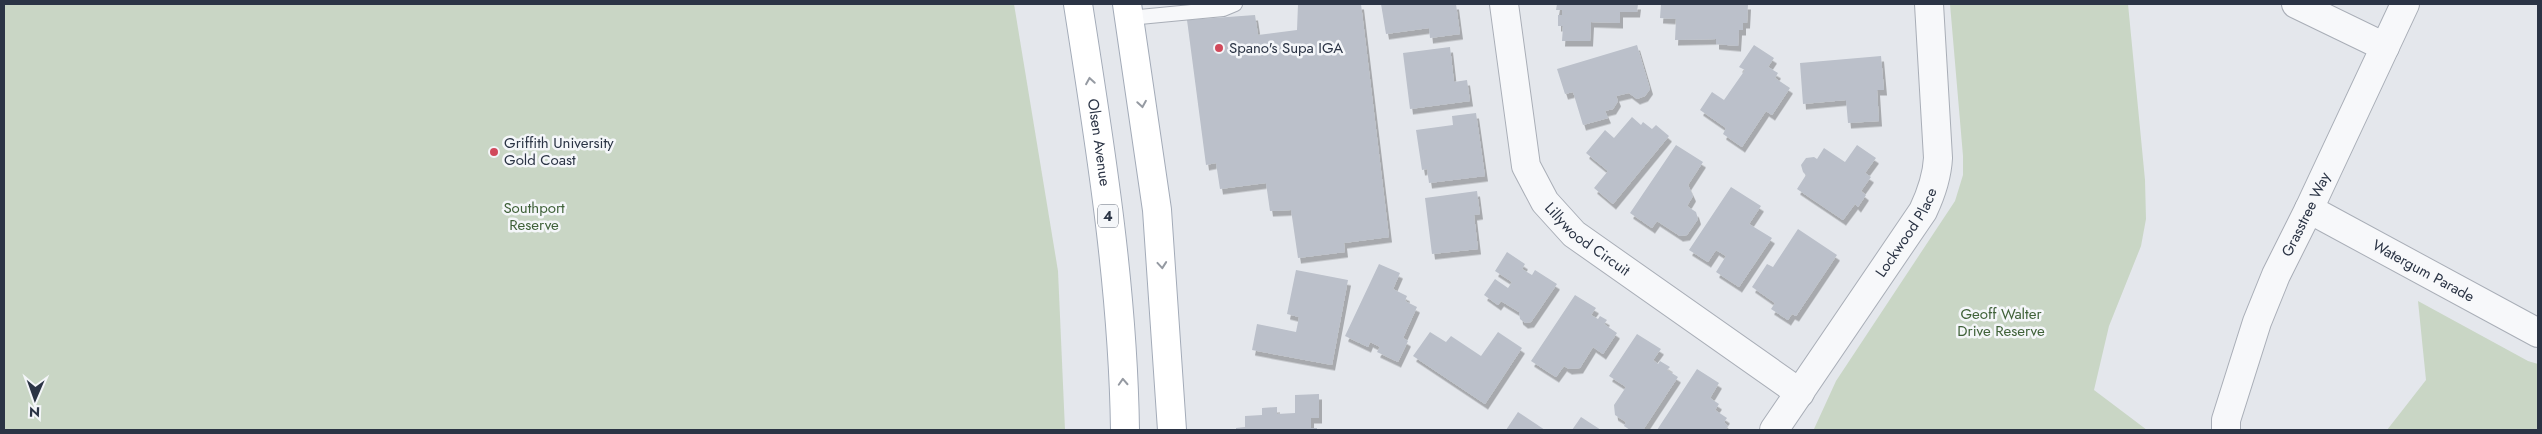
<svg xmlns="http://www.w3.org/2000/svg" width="2542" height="434" viewBox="0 0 2542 434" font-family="Jost,sans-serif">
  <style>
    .green { fill: #c9d6c5 }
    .building { fill: #bbc0ca; filter: url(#shadow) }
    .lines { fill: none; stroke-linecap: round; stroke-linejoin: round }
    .service-casing { stroke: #a9aeb7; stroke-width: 16 }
    .minor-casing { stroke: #a9aeb7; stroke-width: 30 }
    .primary-casing { stroke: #a3abb8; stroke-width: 30 }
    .service { stroke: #f7f8fa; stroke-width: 14 }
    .minor { stroke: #f7f8fa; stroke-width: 28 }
    .primary { stroke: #fff; stroke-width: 28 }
    .oneway { stroke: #959aa2 }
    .poi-dot { fill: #d1495b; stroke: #f4f6f9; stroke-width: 2 }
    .labels { text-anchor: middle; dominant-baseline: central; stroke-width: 5; stroke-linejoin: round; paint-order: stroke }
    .shield { fill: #f4f6f9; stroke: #676e7b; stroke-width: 1 }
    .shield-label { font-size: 14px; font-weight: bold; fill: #2b3445 }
    .poi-label { font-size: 15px; fill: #2b3445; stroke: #f4f6f9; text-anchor: start }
    .street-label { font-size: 15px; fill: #2b3445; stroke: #f4f6f9 }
    .park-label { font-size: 15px; fill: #3f6138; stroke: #f4f6f9 }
  </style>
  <defs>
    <filter id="shadow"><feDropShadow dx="3" dy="5.5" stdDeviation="0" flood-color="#0004"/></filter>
  </defs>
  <rect width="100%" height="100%" fill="#e4e7ec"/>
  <!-- green -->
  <g class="green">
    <polygon points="4,4 1014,4 1058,271 1065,430 4,430"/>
    <polygon points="1950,4 2128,4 2145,180 2146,219 2141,246 2109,326 2094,390 2147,430 1814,429 1836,381 1955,201 1963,175 1963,156"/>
    <polygon points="2418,301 2528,361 2538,364 2538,430 2387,430 2426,380"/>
  </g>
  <!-- building -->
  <g class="building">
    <polygon points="1298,4 1361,4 1389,237 1344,243 1345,252 1298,258 1291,210 1270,211 1266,183 1220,189 1216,163 1206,165 1187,20 1255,15 1258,35 1297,30"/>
    <polygon points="1381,4 1456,4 1460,34 1430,38 1429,28 1386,34"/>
    <polygon points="1557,4 1638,4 1637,12 1620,12 1620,23 1591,22 1590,41 1562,41 1563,26 1558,26 1558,15 1562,15 1562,10 1556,10"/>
    <polygon points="1661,4 1748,4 1747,23 1743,23 1743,30 1739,30 1738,46 1716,44 1716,39 1675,40 1676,19 1660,18"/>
    <polygon points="1637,45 1650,89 1645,96 1637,99 1629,93 1616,96 1618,101 1613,109 1605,111 1608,118 1583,125 1573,92 1565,94 1557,69"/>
    <polygon points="1754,45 1774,58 1768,67 1778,73 1775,78 1790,88 1772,115 1766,111 1742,147 1723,134 1726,128 1700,110 1712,92 1724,100 1745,70 1739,67"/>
    <polygon points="1450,47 1454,82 1467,80 1470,101 1410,109 1403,53"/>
    <polygon points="1881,56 1884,90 1877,90 1879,121 1848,123 1846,100 1803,104 1800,63"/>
    <polygon points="1476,113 1485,176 1429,183 1427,169 1422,170 1416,130 1453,125 1452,116"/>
    <polygon points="1632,117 1641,125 1643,122 1652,129 1656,125 1669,136 1613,204 1594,188 1608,171 1586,153 1605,130 1614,138"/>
    <polygon points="1676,145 1703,162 1688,185 1693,196 1687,206 1696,212 1698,219 1687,235 1680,236 1657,221 1652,228 1630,213"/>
    <polygon points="1857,145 1876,158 1865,173 1871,177 1861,191 1866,195 1858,207 1855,204 1843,220 1797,189 1806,175 1803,172 1801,165 1806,158 1814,157 1817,159 1824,148 1845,162"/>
    <polygon points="1731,187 1761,206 1749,224 1772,238 1739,287 1716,272 1726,256 1716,250 1708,262 1689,250"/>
    <polygon points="1477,191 1480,214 1474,215 1478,249 1432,254 1425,198"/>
    <polygon points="1798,229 1837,255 1796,316 1792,314 1788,320 1771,309 1775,303 1752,287 1767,264 1773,267"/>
    <polygon points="1507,252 1525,264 1522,269 1532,275 1535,270 1557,284 1531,322 1525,323 1520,319 1519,312 1501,301 1498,305 1484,295 1495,279 1508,288 1512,282 1495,271"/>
    <polygon points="1379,264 1400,273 1393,289 1407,296 1405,301 1417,307 1403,338 1408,341 1398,362 1377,352 1380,347 1370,342 1368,347 1345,336"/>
    <polygon points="1296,270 1348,280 1332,365 1252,350 1257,324 1296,332 1299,317 1287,314"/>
    <polygon points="1575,295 1596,308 1591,315 1598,319 1600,316 1607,320 1604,324 1617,333 1603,354 1593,347 1580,368 1569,369 1564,366 1556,377 1531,361"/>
    <polygon points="1430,332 1446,342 1451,336 1481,356 1498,332 1522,348 1485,404 1413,356"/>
    <polygon points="1637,334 1661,349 1653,360 1658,364 1660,361 1670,367 1667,370 1678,377 1643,430 1630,430 1624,426 1626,422 1615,415 1614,405 1626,387 1609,376"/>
    <polygon points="1697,369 1719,383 1710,398 1719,404 1715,410 1727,418 1724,422 1728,426 1725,430 1657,430"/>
    <polygon points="1319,394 1319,418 1311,418 1311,428 1317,428 1317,430 1236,430 1236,428 1245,427 1245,416 1262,415 1262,408 1277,407 1277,414 1295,413 1295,395"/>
    <polygon points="1518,412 1545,430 1506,430"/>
    <polygon points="1581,417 1601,430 1572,430"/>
  </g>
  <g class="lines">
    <!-- service casing -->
    <g class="service-casing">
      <polyline id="service" points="1129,18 1223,9 1235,4"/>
    </g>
    <!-- minor casing -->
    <g class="minor-casing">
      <g id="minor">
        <path id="s1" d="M 1504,4 L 1526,166 L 1545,202 L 1574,234 L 1800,393"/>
        <polyline points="2296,4 2385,47"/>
        <path id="s2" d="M 2309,209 L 2538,333"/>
        <path id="s3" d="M 1774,430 L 1923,211 C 1931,194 1937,178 1938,158 L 1929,4"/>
        <path id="s4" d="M 2226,430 L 2226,420 L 2257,322 L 2276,275 L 2309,209 L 2405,4"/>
      </g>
    </g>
    <!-- primary casing -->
    <g class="primary-casing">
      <g id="primary">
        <path id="s5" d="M 1078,4 C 1100,145 1123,287 1125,430"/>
        <polyline points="1127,4 1157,210 1172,430"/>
      </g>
    </g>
    <!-- service -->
    <use href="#service" class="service"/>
    <!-- minor -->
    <use href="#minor" class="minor"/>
    <!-- primary -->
    <use href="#primary" class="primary"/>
  </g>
  <!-- one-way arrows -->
  <defs><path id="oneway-chevron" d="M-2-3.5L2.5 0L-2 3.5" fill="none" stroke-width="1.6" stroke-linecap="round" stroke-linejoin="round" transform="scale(1.25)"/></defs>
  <g class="oneway">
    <use href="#oneway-chevron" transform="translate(1090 81) rotate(-99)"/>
    <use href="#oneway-chevron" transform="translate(1142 104) rotate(81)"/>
    <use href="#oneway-chevron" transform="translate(1162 265) rotate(85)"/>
    <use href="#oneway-chevron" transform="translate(1123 382) rotate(-93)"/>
  </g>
  <!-- markers -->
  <g class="poi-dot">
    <circle cx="1219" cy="48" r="5"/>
    <circle cx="494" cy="152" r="5"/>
  </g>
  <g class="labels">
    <!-- shield labels -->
    <rect class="shield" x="1098" y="204.5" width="20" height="23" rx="4"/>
    <g class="shield-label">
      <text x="1108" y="216">4</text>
    </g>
    <!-- poi labels -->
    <g class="poi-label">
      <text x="1229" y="48">Spano's Supa IGA</text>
      <text x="504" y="143">Griffith University<tspan x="504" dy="17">Gold Coast</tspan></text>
    </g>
    <!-- street labels -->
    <g class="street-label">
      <text stroke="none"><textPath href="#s5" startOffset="140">Olsen Avenue</textPath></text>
      <text stroke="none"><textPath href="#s4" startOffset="231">Grasstree Way</textPath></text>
      <text stroke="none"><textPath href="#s3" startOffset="238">Lockwood Place</textPath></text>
      <text stroke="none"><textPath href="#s1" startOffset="261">Lillywood Circuit</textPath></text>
      <text stroke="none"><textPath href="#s2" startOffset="130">Watergum Parade</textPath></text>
    </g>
    <!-- park labels -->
    <g class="park-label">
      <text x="534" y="208">Southport<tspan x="534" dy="17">Reserve</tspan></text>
      <text x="2001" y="314">Geoff Walter<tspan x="2001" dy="17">Drive Reserve</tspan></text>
    </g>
  </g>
  <!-- border -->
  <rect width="2542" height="434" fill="none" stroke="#2b3445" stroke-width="10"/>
  <!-- north arrow -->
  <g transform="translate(35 399) rotate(182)" stroke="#f4f6f9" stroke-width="4" paint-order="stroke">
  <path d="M0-4L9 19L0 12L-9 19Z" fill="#2b3445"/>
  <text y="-8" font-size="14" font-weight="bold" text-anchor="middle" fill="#2b3445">N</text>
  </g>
</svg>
